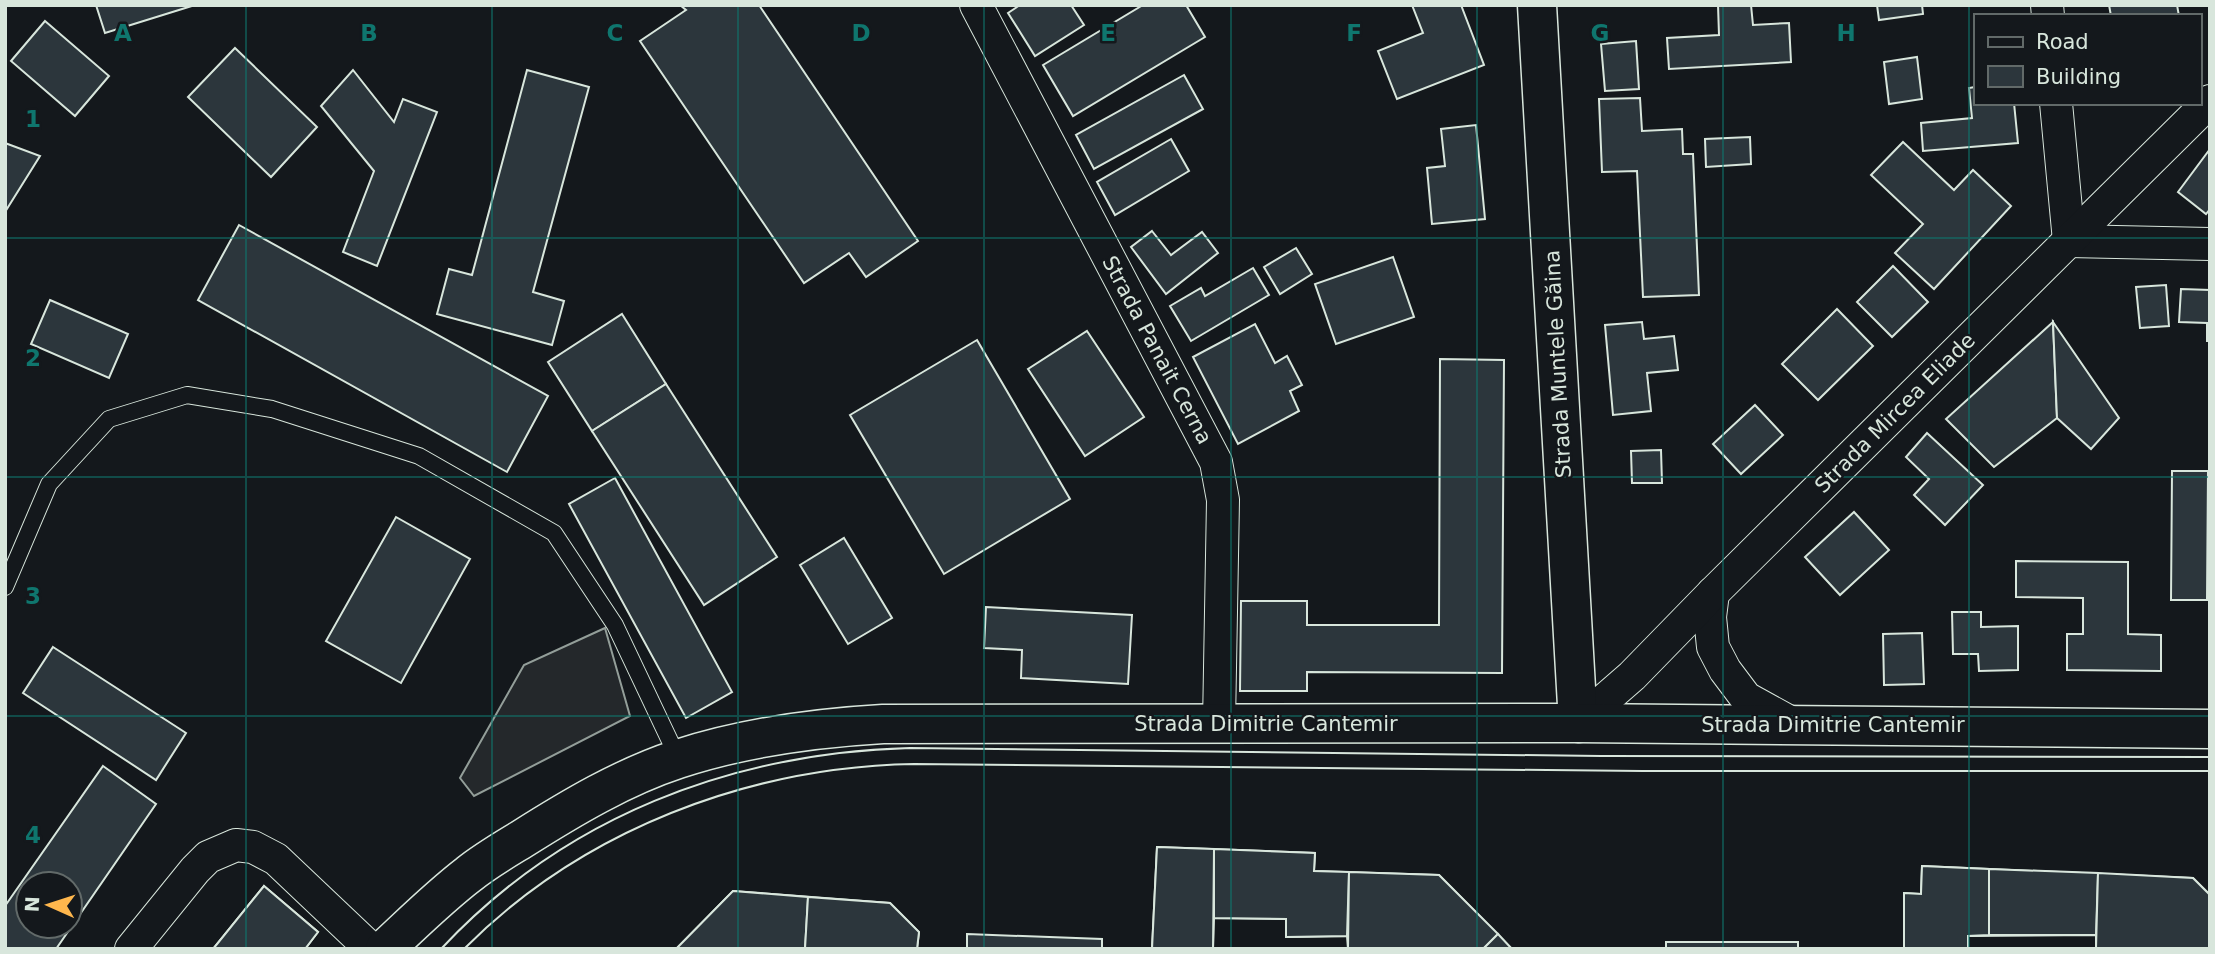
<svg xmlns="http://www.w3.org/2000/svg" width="2215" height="954" viewBox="0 0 2215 954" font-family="'DejaVu Sans',sans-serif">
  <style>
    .parking { fill: #24282b; stroke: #939e99; stroke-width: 2 }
    .building { fill: #2c363c; stroke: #d8e6dc; stroke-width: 2; fill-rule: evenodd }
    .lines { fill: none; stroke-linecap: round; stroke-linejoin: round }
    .service-casing { stroke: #d8e6dc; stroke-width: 18 }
    .minor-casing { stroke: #d8e6dc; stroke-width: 34 }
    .tertiary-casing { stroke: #d8e6dc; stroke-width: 41 }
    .primary-casing { stroke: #d8e6dc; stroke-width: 41 }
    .service { stroke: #14181c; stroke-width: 16 }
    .minor { stroke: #14181c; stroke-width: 32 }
    .tertiary { stroke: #14181c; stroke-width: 38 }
    .primary { stroke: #14181c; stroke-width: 38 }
    .tram { stroke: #d8e6dc; stroke-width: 2 }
    .grid { fill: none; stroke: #0f766e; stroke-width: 2; stroke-opacity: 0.55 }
    .labels { text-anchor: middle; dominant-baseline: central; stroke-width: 5; stroke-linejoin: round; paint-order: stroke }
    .street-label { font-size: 21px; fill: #d8e6dc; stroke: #14181c }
    .grid-label { font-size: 23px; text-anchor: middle; font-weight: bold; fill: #0f766e; stroke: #14181c; stroke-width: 5; stroke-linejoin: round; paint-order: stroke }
  </style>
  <rect width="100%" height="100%" fill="#14181c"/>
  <!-- parking -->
  <polygon class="parking" points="605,628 630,716 474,796 460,778 524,665"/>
  <!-- building -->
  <g class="building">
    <polygon points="96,5 195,5 105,33"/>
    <polygon points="680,5 759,5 918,241 866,277 849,253 804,283 640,41 686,10"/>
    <polygon points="1020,5 1071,5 1084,25 1035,56 1008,13"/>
    <polygon points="1143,5 1186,5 1205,37 1073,116 1043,65"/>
    <polygon points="1412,5 1461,5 1484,65 1397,99 1378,51 1423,33"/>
    <polygon points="1718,5 1751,5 1753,25 1789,23 1791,62 1669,69 1667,38 1719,35"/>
    <polygon points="1877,5 1922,5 1923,14 1879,20"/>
    <polygon points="2109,5 2177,5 2179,16 2111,16"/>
    <polygon points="45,21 109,76 75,116 11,61"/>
    <polygon points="1636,41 1639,89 1605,91 1601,44"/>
    <polygon points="235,48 317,127 271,177 188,97"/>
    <polygon points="1917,57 1922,99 1889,104 1884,62"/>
    <polygon points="353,70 394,122 403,99 437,112 377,266 343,252 374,171 321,106"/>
    <polygon points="527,70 589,87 533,292 564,301 552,345 437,314 449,269 472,275"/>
    <polygon points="1184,75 1203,109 1094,169 1076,135"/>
    <polygon points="1975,87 1975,103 2014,103 2018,143 1923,151 1921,123 1972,118 1969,88"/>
    <polygon points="1640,98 1642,131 1682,129 1683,154 1693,154 1699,295 1643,297 1637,171 1602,172 1599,99"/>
    <polygon points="1476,125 1485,219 1432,224 1427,168 1445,166 1441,129"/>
    <polygon points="1750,137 1751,164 1706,167 1705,139"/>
    <polygon points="1171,139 1189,171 1115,215 1097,182"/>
    <polygon points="1903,142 1954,190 1973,170 2011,206 1934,289 1895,253 1923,224 1871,175"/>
    <polygon points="5,143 40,156 5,212"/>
    <polygon points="2210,149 2210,209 2206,214 2178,192"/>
    <polygon points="239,225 548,396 507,472 198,300"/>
    <polygon points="1152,231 1171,255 1202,232 1218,253 1166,294 1131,247"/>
    <polygon points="1296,248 1312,274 1280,294 1264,267"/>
    <polygon points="1393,257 1414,317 1336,344 1315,284"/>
    <polygon points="1893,266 1928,302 1892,337 1857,302"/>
    <polygon points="1253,268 1269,295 1191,341 1170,306 1201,288 1205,296"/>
    <polygon points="2166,285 2169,326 2140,328 2136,287"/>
    <polygon points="2181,289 2210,290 2210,341 2207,341 2207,323 2179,322"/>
    <polygon points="50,300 128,334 109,378 31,344"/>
    <polygon points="1837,309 1873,346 1818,400 1782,364"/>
    <polygon points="622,314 666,384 592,431 548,362"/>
    <polygon points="1642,322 1644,339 1674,336 1678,370 1647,373 1651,411 1613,415 1605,325"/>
    <polygon points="2053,322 2057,418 1994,467 1946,419"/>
    <polygon points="2053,322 2119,418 2091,449 2057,418"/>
    <polygon points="1255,324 1275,363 1287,356 1302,385 1290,391 1299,411 1238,444 1193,357"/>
    <polygon points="1087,331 1144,417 1085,456 1028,369"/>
    <polygon points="977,340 1070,499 944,574 850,415"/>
    <polygon points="1440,359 1504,360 1502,673 1307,672 1307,691 1240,691 1241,601 1307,601 1307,625 1439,625"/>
    <polygon points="666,384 777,557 704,605 592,431"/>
    <polygon points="1755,405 1783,435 1741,474 1713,444"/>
    <polygon points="1927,433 1983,485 1945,525 1914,495 1929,479 1906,457"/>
    <polygon points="1661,450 1662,483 1632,483 1631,451"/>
    <polygon points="2172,471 2208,471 2207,600 2171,600"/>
    <polygon points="615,478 732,692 686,718 569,504"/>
    <polygon points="1854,512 1889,550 1840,595 1805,557"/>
    <polygon points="396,517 470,559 401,683 326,641"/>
    <polygon points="844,538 892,618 848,644 800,565"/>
    <polygon points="2016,561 2128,562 2128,634 2161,635 2161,671 2067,670 2067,634 2083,634 2083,598 2016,597"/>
    <polygon points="986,607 1132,615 1128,684 1021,678 1022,650 984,648"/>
    <polygon points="1952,612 1981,612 1981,627 2018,626 2018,670 1979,671 1978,654 1953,654"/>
    <polygon points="1922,633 1924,684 1884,685 1883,634"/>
    <polygon points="53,647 186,733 156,780 23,693"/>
    <path d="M 103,766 L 156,804 L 56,949 L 5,949 L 5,906 ZM 28,884 L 70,884 L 70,926 L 28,926 Z"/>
    <polygon points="1157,847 1315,853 1314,871 1439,875 1512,949 1348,949 1347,936 1286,937 1286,919 1214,918 1213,949 1152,949"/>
    <polygon points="1157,847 1214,849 1213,949 1152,949"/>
    <polygon points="1214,849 1315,853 1314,871 1349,872 1347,936 1286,937 1286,919 1214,918"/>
    <polygon points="1922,866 2193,878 2210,895 2210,949 2096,949 2096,935 1968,936 1968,949 1904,949 1904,893 1921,894"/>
    <polygon points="1922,866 1989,869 1989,935 1968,936 1968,949 1904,949 1904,893 1921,894"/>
    <polygon points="1989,869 2098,873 2096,935 1989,935"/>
    <polygon points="1349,872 1439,875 1498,934 1483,949 1348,949"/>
    <polygon points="2098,873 2193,878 2210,895 2210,949 2096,949"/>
    <polygon points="264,886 318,932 305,949 213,949"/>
    <polygon points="264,886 318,932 305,949 213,949"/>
    <polygon points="733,891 890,903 919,932 917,949 676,949"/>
    <polygon points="733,891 808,897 805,949 676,949"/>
    <polygon points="808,897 890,903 919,932 917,949 805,949"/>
    <polygon points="967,934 1102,939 1102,949 967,949"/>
    <polygon points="1498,934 1512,949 1483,949"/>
    <rect x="1666" y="942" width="132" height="7"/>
  </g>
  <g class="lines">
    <!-- service casing -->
    <g class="service-casing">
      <polyline id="service" points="5,587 49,484 109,419 187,395 272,409 419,456 554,533 615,625 678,758"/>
    </g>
    <!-- minor casing -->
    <g class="minor-casing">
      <g id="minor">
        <polyline points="976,5 1216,462 1223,500 1219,724"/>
        <polyline points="2047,5 2048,16"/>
        <polyline points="2056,103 2069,241 2210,244"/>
        <polyline points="1713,593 1710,617 1713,647 1725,670 1746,698 1795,725"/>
        <polyline points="1578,723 1632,676 1713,593 2210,101"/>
        <polyline points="131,949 195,870 208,857 236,845 253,847 276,859 371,949"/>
      </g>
    </g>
    <!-- tertiary casing -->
    <g class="tertiary-casing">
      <polyline id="tertiary" points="1537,5 1578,723"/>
    </g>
    <!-- primary casing -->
    <g class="primary-casing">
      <path id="primary" d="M 385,949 C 413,923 439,897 469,874 C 485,861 504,850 522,839 C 571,808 623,777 678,759 C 745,737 814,728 883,724 L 1578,723 L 2210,729"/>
    </g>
    <!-- service -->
    <use href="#service" class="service"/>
    <!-- minor -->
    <use href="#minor" class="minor"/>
    <!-- tertiary -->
    <use href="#tertiary" class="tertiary"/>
    <!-- primary -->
    <use href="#primary" class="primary"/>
    <!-- tram -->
    <g class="tram">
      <path d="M 441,949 C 564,817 731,753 910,748 L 1601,756 L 2210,757"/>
      <path d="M 464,949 C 582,830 748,767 914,764 L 1642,771 L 2210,771"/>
    </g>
  </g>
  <!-- grid -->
  <path class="grid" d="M 246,5 L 246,949M 492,5 L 492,949M 738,5 L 738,949M 984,5 L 984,949M 1231,5 L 1231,949M 1477,5 L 1477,949M 1723,5 L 1723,949M 1969,5 L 1969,949M 5,238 L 2210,238M 5,477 L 2210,477M 5,716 L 2210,716"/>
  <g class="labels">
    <!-- street labels -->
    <g class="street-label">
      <text transform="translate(1157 350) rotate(62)">Strada Panait Cerna</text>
      <text transform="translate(1558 364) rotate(-93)">Strada Muntele Găina</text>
      <text transform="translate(1895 413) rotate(-45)">Strada Mircea Eliade</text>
      <text x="1266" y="724">Strada Dimitrie Cantemir</text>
      <text x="1833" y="725">Strada Dimitrie Cantemir</text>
    </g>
  </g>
  <g class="grid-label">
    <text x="123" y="41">A</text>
    <text x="369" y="41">B</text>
    <text x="615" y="41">C</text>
    <text x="861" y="41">D</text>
    <text x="1108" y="41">E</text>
    <text x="1354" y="41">F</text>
    <text x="1600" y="41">G</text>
    <text x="1846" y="41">H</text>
    <text x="33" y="127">1</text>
    <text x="33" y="366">2</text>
    <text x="33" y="604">3</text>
    <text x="33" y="843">4</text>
  </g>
  <!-- border -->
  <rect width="2215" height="954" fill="none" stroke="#d8e6dc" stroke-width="14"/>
  <!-- legend -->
  <rect x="1974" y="14" width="228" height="91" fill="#14181c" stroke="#626a69" stroke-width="2"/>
  <rect x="1988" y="37" width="35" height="10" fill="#14181c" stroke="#626a69" stroke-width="2"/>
  <text x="2036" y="49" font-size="21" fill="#d8e6dc">Road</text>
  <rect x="1988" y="66" width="35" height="21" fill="#2c363c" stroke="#626a69" stroke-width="2"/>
  <text x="2036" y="84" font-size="21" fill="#d8e6dc">Building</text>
  <!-- north arrow -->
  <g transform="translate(49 905) rotate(273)"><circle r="33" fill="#14181c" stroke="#626a69" stroke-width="2"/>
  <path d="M0-5L12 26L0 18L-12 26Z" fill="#ffb74d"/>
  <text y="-10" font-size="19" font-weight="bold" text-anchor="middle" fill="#d8e6dc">N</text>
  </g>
</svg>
